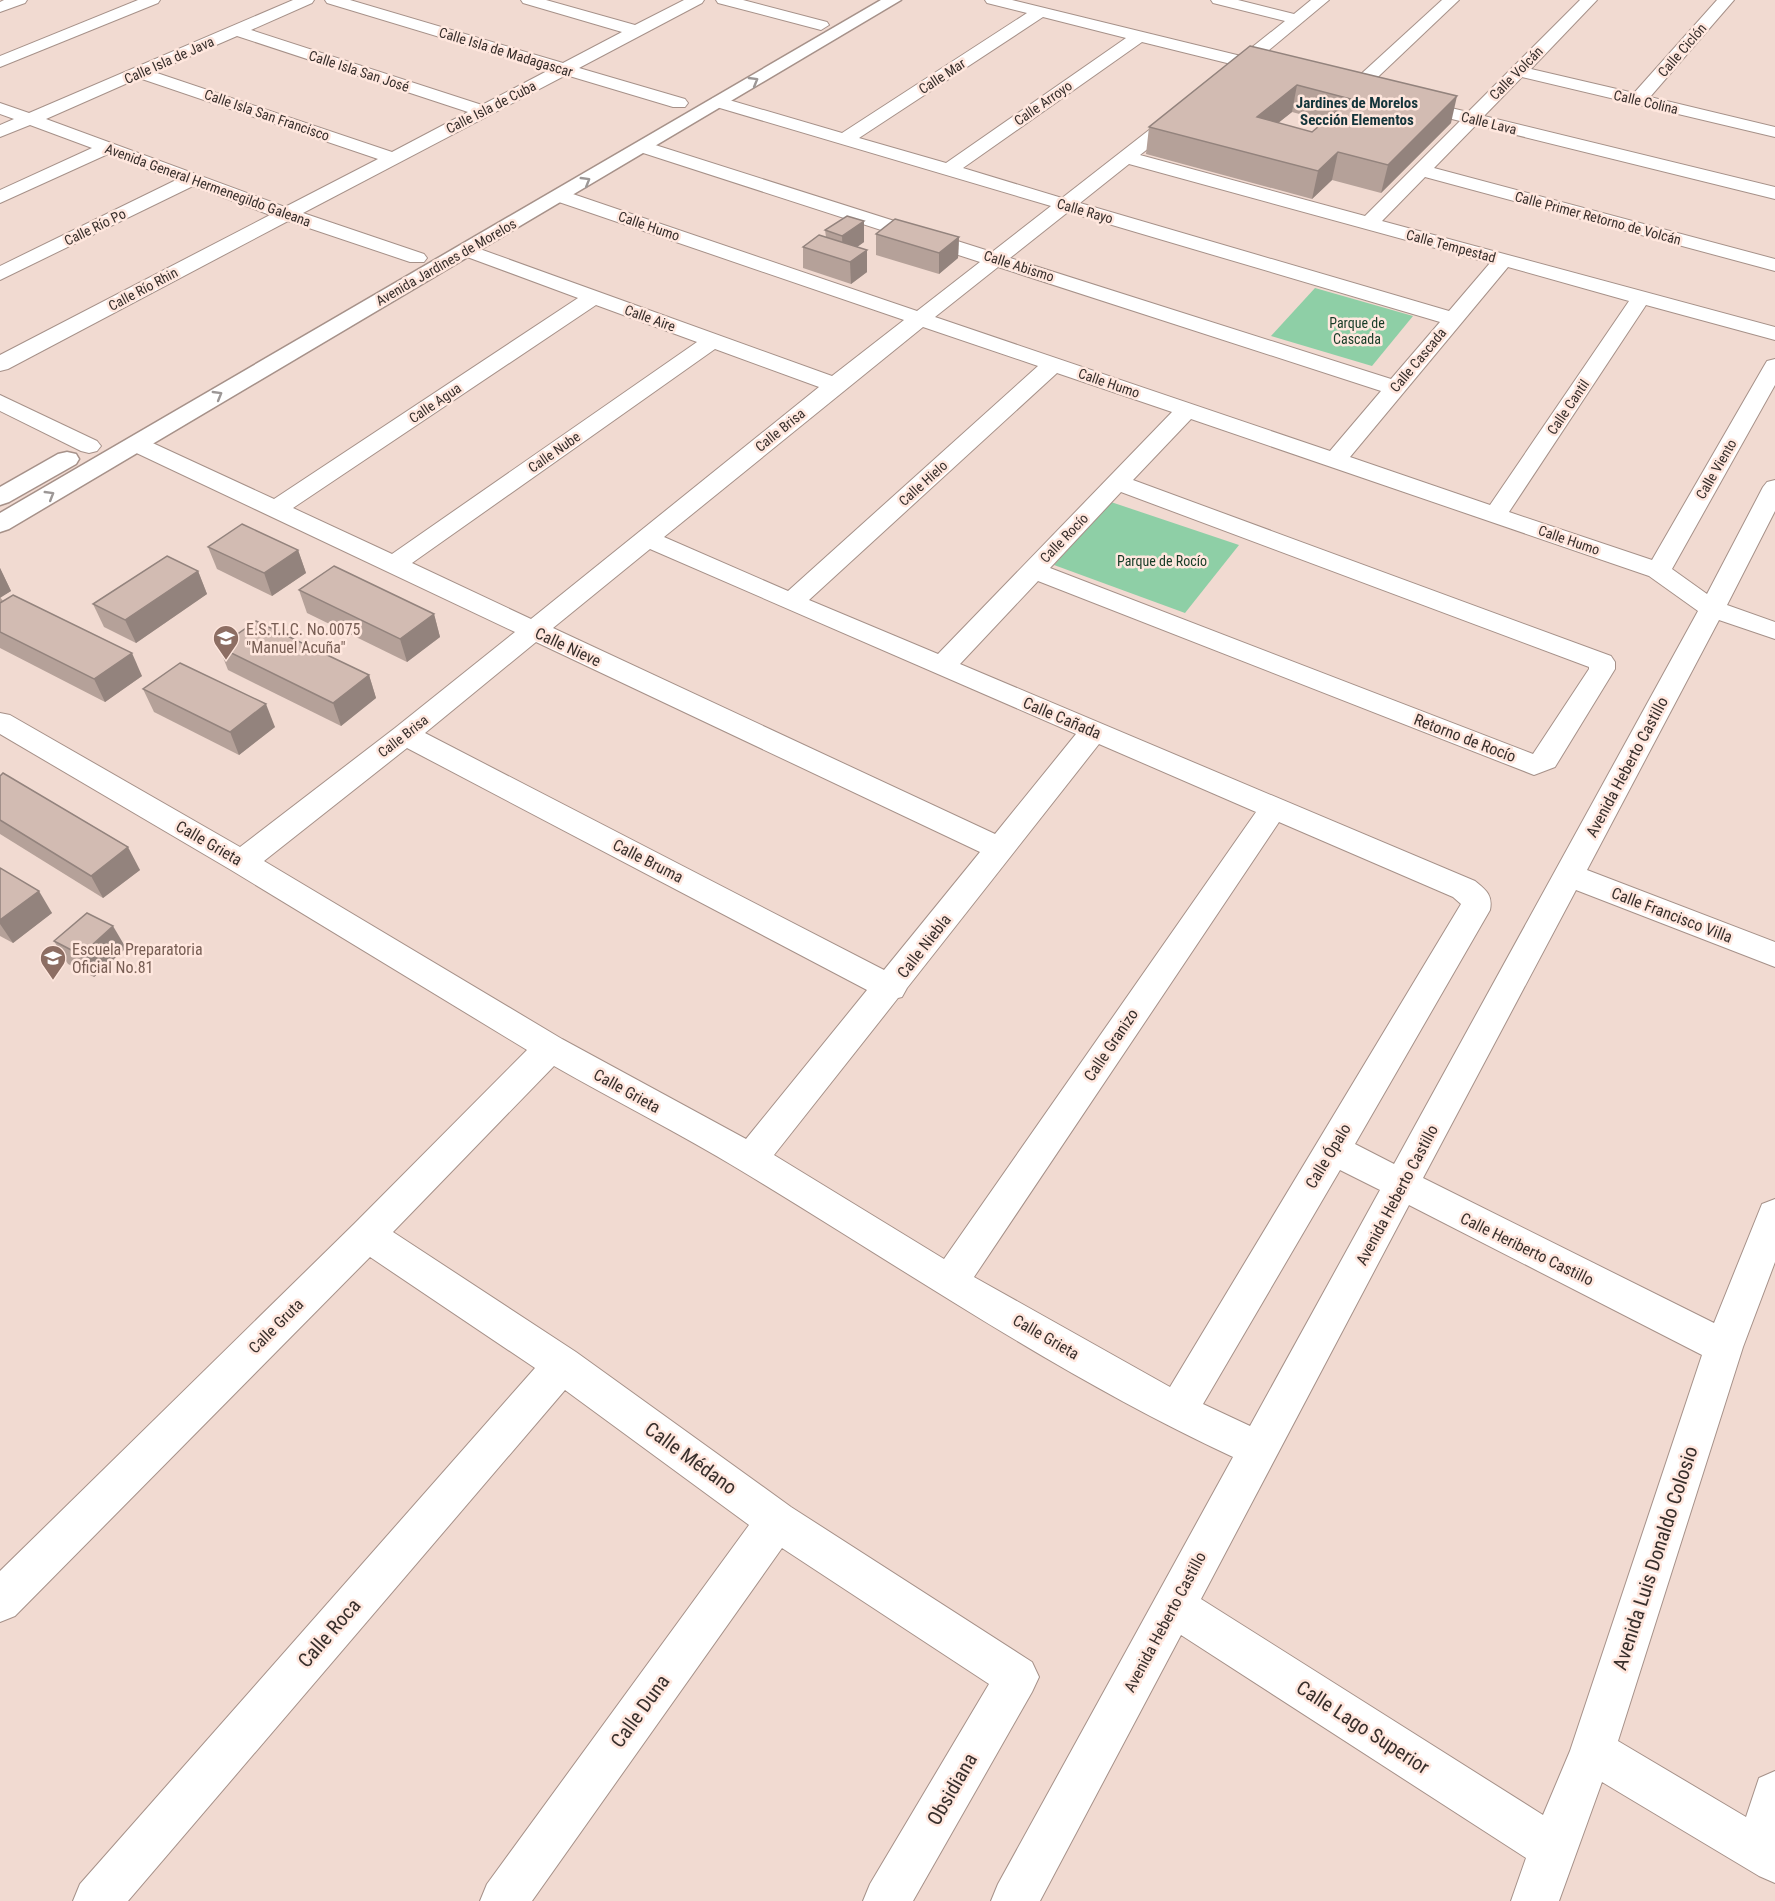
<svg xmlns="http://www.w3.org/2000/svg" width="1775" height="1901" viewBox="0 0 1775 1901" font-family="'Roboto Condensed',sans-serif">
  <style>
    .green { fill: #8ecfa6 }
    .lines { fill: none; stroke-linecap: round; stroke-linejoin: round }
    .minor-casing { stroke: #a69189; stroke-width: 2 }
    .major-casing { stroke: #a69189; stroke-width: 3 }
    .minor { fill: #fff; fill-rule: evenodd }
    .major { fill: #fff; fill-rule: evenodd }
    .wall { fill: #b5a199; fill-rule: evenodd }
    .shaded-wall { fill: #93837d }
    .building { fill: #d2bbb2; stroke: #93837d; stroke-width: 1.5; fill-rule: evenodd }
    .oneway { stroke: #9c9796 }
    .labels { text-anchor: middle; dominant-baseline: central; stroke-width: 5; stroke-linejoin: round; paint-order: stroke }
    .far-street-label { font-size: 14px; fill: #382f2c; stroke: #ffe7de }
    .far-park-label { font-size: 14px; fill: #163b26; stroke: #ffe7de }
    .far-neighbourhood-label { font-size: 15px; font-weight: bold; fill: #13343a; stroke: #ffe7de }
    .education-label { font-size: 16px; fill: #785e54; stroke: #ffe7de; text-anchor: start }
    .street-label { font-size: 16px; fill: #382f2c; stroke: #ffe7de }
    .near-street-label { font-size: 20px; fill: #382f2c; stroke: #ffe7de }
  </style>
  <rect width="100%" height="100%" fill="#f1dad1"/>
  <!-- green -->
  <g class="green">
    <polygon points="1315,288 1413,316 1372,366 1271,336"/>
    <polygon points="1111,502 1239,545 1185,613 1054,565"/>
  </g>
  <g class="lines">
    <!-- minor casing -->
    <g class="minor-casing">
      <g id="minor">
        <polygon points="4,0 27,0 25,3 0,12 0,2"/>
        <polygon points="138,0 160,0 158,3 0,67 0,56"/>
        <path d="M 293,0 L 314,0 L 312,3 L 251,30 L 482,105 L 549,70 L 327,3 L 325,0 L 350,0 L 563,63 L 622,32 L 523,3 L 521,0 L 546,0 L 635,25 L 684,0 L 704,0 L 702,3 L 579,68 L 685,99 L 688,103 L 685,107 L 673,107 L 566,75 L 303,213 L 424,254 L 427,258 L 424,262 L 410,262 L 288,221 L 8,369 L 0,371 L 0,355 L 270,215 L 193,186 L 0,280 L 0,266 L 176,180 L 108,154 L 0,203 L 0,190 L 92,148 L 30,125 L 0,137 L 0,125 L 14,119 L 0,114 L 0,103 L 29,113 ZM 237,36 L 468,112 L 392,152 L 154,72 ZM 139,78 L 378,159 L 285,207 L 46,119 Z"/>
        <polygon points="716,0 743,0 827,22 829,25 821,30 718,3"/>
        <path d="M 985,0 L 1012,0 L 1241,56 L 1285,21 L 1213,3 L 1211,0 L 1238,0 L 1294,14 L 1311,0 L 1329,0 L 1257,60 L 1266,62 L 1268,66 L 1266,70 L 1260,71 L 1247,68 C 1239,75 1233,83 1221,80 L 1218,76 L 1231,64 L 1142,42 L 963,168 L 1062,198 L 1176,109 L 1188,109 L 1191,113 L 1188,117 L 1140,155 L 1365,216 L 1460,121 L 1407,108 L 1404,104 L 1407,100 L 1413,99 L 1468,112 L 1580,0 L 1597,0 L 1531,69 L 1634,93 L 1717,0 L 1734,0 L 1650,97 L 1775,127 L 1775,137 L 1522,77 L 1484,116 L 1775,187 L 1775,199 L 1476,125 L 1434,168 L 1775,259 L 1775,271 L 1425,177 L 1382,221 L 1775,327 L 1775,340 L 1646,305 L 1509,512 L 1652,560 L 1764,366 L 1767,361 L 1775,359 L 1775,385 L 1672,569 L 1707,594 L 1763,487 L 1767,482 L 1775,480 L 1775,511 L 1727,605 L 1775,622 L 1775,639 L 1719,620 L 1587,870 L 1775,942 L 1775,967 L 1576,890 L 1423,1178 L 1714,1323 L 1762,1204 L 1775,1199 L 1775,1262 L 1743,1347 L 1618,1741 L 1746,1817 L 1759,1778 L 1775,1771 L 1775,1883 L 1759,1876 L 1602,1782 L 1559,1901 L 1511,1901 L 1526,1858 L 1181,1635 L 1040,1901 L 991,1901 L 998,1884 L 1233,1457 C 1060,1377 903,1268 740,1170 C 679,1133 615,1101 554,1066 L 393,1232 L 576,1352 L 791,1507 L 1032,1662 L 1039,1677 L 1032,1692 L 913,1901 L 863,1901 L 870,1884 L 989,1684 L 782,1548 L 532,1901 L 480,1901 L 487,1884 L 749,1525 L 565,1390 L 128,1901 L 73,1901 L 80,1884 L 535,1368 L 370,1257 L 15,1616 L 0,1622 L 0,1571 L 354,1224 L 527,1050 L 231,870 L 0,734 L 0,713 L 10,715 L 240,847 L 395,728 L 515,632 L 128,449 L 124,444 L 128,439 L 136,437 L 144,439 L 274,499 L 578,298 L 459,254 L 456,250 L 459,246 L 466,244 L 832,376 L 904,320 L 553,200 L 550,196 L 553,192 L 567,192 L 917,311 L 980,262 L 637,151 L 634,147 L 637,143 L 649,143 L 992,252 L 1051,206 L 713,106 L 710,102 L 713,98 L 719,97 L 842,133 L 1027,13 L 987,3 ZM 1043,17 L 1126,38 L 946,163 L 859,138 ZM 1129,164 L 1490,263 L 1449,311 L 1080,203 ZM 1068,212 L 1440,322 L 1391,379 L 1010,258 ZM 998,267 L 1381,391 L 1330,451 L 935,317 ZM 1508,267 L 1629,301 L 1490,505 L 1350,457 ZM 596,305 L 697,342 L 392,554 L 293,508 ZM 923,327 L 1038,366 L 788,591 L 664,537 ZM 715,349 L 819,387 L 531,619 L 412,563 ZM 1057,373 L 1172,412 L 938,654 L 809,600 ZM 1191,419 L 1649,576 L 1698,611 L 1394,1164 L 1355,1144 L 1490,910 C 1493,895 1486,890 1475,881 L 960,664 L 1038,581 L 1534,775 L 1555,767 L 1615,669 L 1615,662 L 1611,656 L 1133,480 ZM 1121,492 L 1589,667 L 1589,669 L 1533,754 L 1050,568 ZM 650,549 L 1076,734 L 995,834 L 553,628 ZM 536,642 L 980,852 L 884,970 L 425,733 ZM 1099,744 L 1256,812 L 944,1259 L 774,1155 L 898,998 L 902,997 L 907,988 ZM 407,748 L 867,990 L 746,1139 L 562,1039 L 264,861 ZM 1279,822 L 1453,897 L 1461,904 L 1170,1387 L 974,1277 ZM 1340,1170 L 1380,1190 L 1250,1426 L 1203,1404 ZM 1409,1205 L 1702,1355 L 1570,1751 L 1543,1815 L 1201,1599 Z"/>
        <polygon points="1442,0 1459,0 1361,93 1349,93 1346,89 1349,85"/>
        <polygon points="0,395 97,441 101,446 97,451 89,453 81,451 0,411"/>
      </g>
    </g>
    <!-- major casing -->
    <g class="major-casing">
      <g id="major">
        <polygon points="881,0 901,0 9,529 0,532 0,513"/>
        <polygon points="67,452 76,454 79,459 76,464 9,502 0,505 0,487 58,454"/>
      </g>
    </g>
    <!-- minor -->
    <use href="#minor" class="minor"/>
    <!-- major -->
    <use href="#major" class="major"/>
  </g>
  <!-- wall -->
  <g class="wall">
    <path d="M 1250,46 L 1451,123 L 1381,193 L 1332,180 L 1312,199 L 1146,154 L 1149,127 ZM 1292,112 L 1325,121 L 1312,132 L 1278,123 Z"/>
    <polygon points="825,230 864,242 857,247 867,250 867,272 851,284 803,268 803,247 826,237"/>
    <polygon points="876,234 959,237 958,258 939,274 876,255"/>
    <polygon points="208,547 298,550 306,573 272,596 217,569"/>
    <polygon points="0,568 11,591 0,597 3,601 142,676 105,702 0,648"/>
    <polygon points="198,571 207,594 136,643 104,627 93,604"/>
    <polygon points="299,590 434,614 440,637 407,662 307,613"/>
    <polygon points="219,647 369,675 376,698 341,726 228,670"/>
    <polygon points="143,689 275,727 239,755 154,712"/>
    <polygon points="0,776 140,870 103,898 0,834"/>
    <polygon points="0,868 52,913 13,943 0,936"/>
    <polygon points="54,941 126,948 94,977 68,964"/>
  </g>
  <!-- shaded-wall -->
  <g class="shaded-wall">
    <polygon points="1297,85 1292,112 1252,144 1257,117"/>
    <polygon points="1457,96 1451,123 1381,193 1388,165"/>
    <polygon points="1338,152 1332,180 1312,199 1318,171"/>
    <polygon points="864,221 864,242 843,257 842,236"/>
    <polygon points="959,237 958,258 939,274 939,253"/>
    <polygon points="867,250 867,272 851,284 850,262"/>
    <polygon points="298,550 306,573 272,596 264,573"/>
    <polygon points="0,568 11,591 0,598"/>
    <polygon points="198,571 207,594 136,643 125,620"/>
    <polygon points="434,614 440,637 407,662 400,639"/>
    <polygon points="132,653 142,676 105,702 94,679"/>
    <polygon points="369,675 376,698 341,726 333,703"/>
    <polygon points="266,704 275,727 239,755 230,732"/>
    <polygon points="128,847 140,870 103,898 91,876"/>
    <polygon points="39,891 52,913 13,943 0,924 0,920"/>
    <polygon points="113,926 126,948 94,977 81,955"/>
  </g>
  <!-- building -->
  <g class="building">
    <path d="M 1250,46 L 1457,96 L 1388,165 L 1338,152 L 1318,171 L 1149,127 ZM 1297,85 L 1351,99 L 1312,132 L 1257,117 Z"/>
    <polygon points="847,216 864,221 842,236 825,230"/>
    <polygon points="895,219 959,237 939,253 876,234"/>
    <polygon points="819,235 867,250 850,262 803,247"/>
    <polygon points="242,524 298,550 264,573 208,547"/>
    <polygon points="167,556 198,571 125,620 93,604"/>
    <polygon points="334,566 434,614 400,639 299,590"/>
    <polygon points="13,595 132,653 94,679 0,632 0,603"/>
    <polygon points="256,621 369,675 333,703 219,647"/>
    <polygon points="180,663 266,704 230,732 143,689"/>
    <polygon points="3,773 128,847 91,876 0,820 0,776"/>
    <polygon points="0,868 39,891 0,920"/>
    <polygon points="87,913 113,926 81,955 54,941"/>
  </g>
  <!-- one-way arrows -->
  <defs><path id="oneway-chevron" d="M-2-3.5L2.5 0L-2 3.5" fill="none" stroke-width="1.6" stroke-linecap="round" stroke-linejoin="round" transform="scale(1.5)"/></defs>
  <g class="oneway">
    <use href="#oneway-chevron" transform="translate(754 81) rotate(-30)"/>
    <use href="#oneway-chevron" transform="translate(586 181) rotate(-31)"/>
    <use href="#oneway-chevron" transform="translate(218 395) rotate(-30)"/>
    <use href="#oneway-chevron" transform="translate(50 495) rotate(-31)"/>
  </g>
  <!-- icons -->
  <defs>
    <g id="school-pin" transform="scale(1.35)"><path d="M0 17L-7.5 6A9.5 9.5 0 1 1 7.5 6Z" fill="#8d6e63" stroke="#ffe7de"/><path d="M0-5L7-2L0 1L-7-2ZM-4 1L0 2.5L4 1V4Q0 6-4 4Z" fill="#fff"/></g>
  </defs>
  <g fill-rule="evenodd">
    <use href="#school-pin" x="226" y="638"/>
    <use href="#school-pin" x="53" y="958"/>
  </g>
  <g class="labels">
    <!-- far-street labels -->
    <g class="far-street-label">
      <text transform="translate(1682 50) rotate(-49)">Calle Ciclón</text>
      <text transform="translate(506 52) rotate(17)">Calle Isla de Madagascar</text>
      <text transform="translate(169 60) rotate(-24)">Calle Isla de Java</text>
      <text transform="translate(359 71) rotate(18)">Calle Isla San José</text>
      <text transform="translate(1516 73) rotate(-45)">Calle Volcán</text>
      <text transform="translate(942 76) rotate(-33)">Calle Mar</text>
      <text transform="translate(1646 102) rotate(13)">Calle Colina</text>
      <text transform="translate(1043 103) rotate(-35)">Calle Arroyo</text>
      <text transform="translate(491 107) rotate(-27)">Calle Isla de Cuba</text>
      <text transform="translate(267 115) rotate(19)">Calle Isla San Francisco</text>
      <text transform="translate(1489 123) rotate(14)">Calle Lava</text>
      <text transform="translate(208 185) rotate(20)">Avenida General Hermenegildo Galeana</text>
      <text transform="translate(1085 211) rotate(16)">Calle Rayo</text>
      <text transform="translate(1598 218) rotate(15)">Calle Primer Retorno de Volcán</text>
      <text transform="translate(649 226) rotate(19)">Calle Humo</text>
      <text transform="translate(95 227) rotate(-26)">Calle Río Po</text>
      <text transform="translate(1451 246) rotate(15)">Calle Tempestad</text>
      <text transform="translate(446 262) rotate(-30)">Avenida Jardines de Morelos</text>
      <text transform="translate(1019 266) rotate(18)">Calle Abismo</text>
      <text transform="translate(143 289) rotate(-28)">Calle Río Rhin</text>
      <text transform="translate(650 318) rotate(20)">Calle Aire</text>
      <text transform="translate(1418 360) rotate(-50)">Calle Cascada</text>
      <text transform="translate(1109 383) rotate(19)">Calle Humo</text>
      <text transform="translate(435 403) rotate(-34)">Calle Agua</text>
      <text transform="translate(1568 407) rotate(-56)">Calle Cantil</text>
      <text transform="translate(780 430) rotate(-39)">Calle Brisa</text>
      <text transform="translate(554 452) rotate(-35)">Calle Nube</text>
      <text transform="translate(1716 469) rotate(-60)">Calle Viento</text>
      <text transform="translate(923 483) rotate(-42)">Calle Hielo</text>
      <text transform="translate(1064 538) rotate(-46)">Calle Rocío</text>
      <text transform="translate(1569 540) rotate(19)">Calle Humo</text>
      <text transform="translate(403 736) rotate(-38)">Calle Brisa</text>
    </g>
    <!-- far-park labels -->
    <g class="far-park-label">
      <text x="1357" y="323">Parque de<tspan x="1357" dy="16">Cascada</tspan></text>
      <text x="1162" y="561">Parque de Rocío</text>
    </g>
    <!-- far-neighbourhood labels -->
    <g class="far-neighbourhood-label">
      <text x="1357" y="103">Jardines de Morelos<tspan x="1357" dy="17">Sección Elementos</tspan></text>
    </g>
    <!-- education labels -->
    <g class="education-label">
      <text x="246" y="629">E.S.T.I.C. No.0075<tspan x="246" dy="18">"Manuel Acuña"</tspan></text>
      <text x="72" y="949">Escuela Preparatoria<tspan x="72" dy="18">Oficial No.81</tspan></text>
    </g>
    <!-- street labels -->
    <g class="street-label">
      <text transform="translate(568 647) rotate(25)">Calle Nieve</text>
      <text transform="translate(1062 718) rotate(23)">Calle Cañada</text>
      <text transform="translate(1465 738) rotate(21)">Retorno de Rocío</text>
      <text transform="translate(1627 767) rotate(-62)">Avenida Heberto Castillo</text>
      <text transform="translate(209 843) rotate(30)">Calle Grieta</text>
      <text transform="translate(648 861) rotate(27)">Calle Bruma</text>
      <text transform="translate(1672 915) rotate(21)">Calle Francisco Villa</text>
      <text transform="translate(924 946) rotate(-52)">Calle Niebla</text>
      <text transform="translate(1111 1045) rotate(-56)">Calle Granizo</text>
      <text transform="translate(627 1091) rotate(29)">Calle Grieta</text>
      <text transform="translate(1328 1156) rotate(-59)">Calle Ópalo</text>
      <text transform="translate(1397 1195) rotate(-62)">Avenida Heberto Castillo</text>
      <text transform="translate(1527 1249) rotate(26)">Calle Heriberto Castillo</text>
      <text transform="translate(276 1326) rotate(-45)">Calle Gruta</text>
      <text transform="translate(1046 1337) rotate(30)">Calle Grieta</text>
      <text transform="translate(1165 1622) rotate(-62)">Avenida Heberto Castillo</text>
    </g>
    <!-- near-street labels -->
    <g class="near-street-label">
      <text transform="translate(691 1458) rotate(36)">Calle Médano</text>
      <text transform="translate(1655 1558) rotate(-72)">Avenida Luis Donaldo Colosio</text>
      <text transform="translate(329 1633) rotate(-49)">Calle Roca</text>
      <text transform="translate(640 1711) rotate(-54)">Calle Duna</text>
      <text transform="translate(1363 1727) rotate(33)">Calle Lago Superior</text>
      <text transform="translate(952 1789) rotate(-60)">Obsidiana</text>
    </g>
  </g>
</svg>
